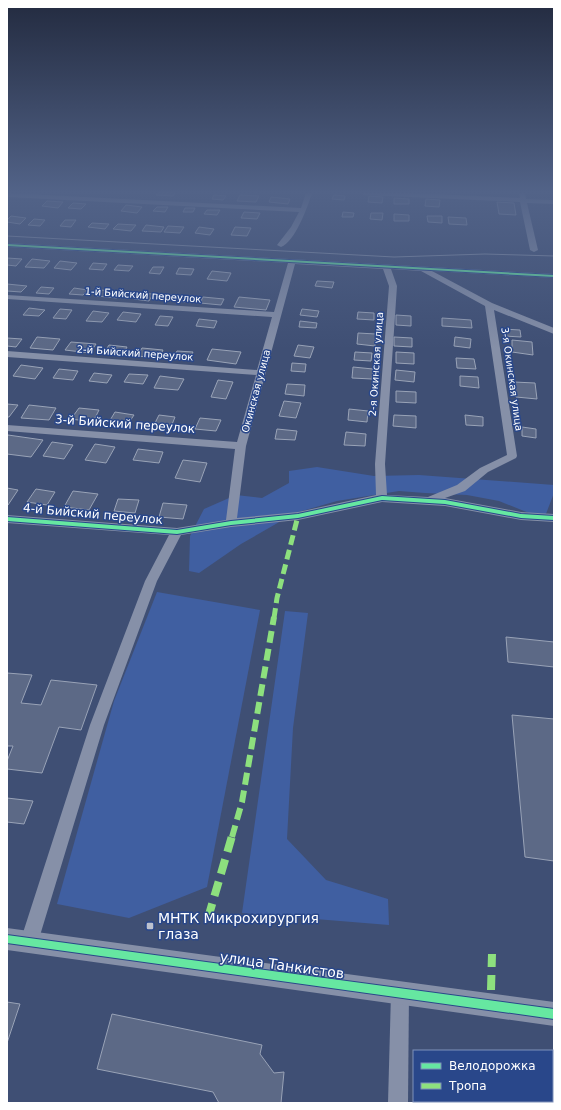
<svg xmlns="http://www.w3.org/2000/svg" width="561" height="1110" viewBox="0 0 561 1110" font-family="'DejaVu Sans',sans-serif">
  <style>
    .green { fill: #405fa1 }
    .building { fill: #5c6986; stroke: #99a3b7 }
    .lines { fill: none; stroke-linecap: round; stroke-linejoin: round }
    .minor { fill: #8690a8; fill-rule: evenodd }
    .tertiary { fill: #8690a8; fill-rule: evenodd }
    .tram { stroke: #8590a7; stroke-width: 1 }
    .quiet-far2 { stroke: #8de07e; stroke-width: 5; stroke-dasharray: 10 5; stroke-linecap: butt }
    .quiet-far1 { stroke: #8de07e; stroke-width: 6; stroke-dasharray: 12 6; stroke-linecap: butt }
    .quiet { stroke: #8de07e; stroke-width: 8; stroke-dasharray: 15 8; stroke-linecap: butt }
    .cycleway-casing { stroke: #29478a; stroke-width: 2 }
    .cycleway { fill: #66e7a1; fill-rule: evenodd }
    .poi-dot { fill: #bcc1ce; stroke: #29478a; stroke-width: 1.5 }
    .labels { text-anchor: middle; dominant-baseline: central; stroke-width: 3; stroke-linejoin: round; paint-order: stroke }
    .far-street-label { font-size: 10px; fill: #fff; stroke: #29478a }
    .street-label { font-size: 12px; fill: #fff; stroke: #29478a }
    .near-poi-label { font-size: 14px; fill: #fff; stroke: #29478a; text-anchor: start }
    .near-street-label { font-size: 14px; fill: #fff; stroke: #29478a }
  </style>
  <rect width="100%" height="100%" fill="#3f4f74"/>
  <!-- green -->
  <g class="green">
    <polygon points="317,467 374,476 419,475 554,485 554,493 544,519 499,501 467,495 425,493 399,491 337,501 295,513 241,544 199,573 189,571 190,536 204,509 236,495 262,498 289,483 289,471"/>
    <polygon points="157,592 260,610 207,887 129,918 57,904 114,701"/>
    <polygon points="285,611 308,613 293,728 287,839 326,880 388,899 389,925 242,913"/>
  </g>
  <!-- building -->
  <g class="building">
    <polygon points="157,193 175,193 173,196 156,195"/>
    <polygon points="214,195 226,196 223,200 212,199"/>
    <polygon points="240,195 259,196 256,202 237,201"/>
    <polygon points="334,195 345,196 344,200 332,199"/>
    <polygon points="369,196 383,197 382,203 368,202"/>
    <polygon points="271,197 290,199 288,204 269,202"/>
    <polygon points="394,198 409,199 409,204 394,204"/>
    <polygon points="426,199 440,200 439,207 425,206"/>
    <polygon points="47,201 63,202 58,208 42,206"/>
    <polygon points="497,202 514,203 516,215 499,214"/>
    <polygon points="73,203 86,204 81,209 68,208"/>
    <polygon points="126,205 142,207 137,213 121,211"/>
    <polygon points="157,207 168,207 165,212 153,211"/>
    <polygon points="185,208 195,208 193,212 183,212"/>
    <polygon points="207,210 220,210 217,215 204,214"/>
    <polygon points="244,212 260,213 257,219 241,218"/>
    <polygon points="343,212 354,213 353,217 342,217"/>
    <polygon points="371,213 383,213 382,220 370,219"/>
    <polygon points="394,214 409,215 409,221 394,221"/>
    <polygon points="11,216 26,218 20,224 7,222 7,220"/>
    <polygon points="427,216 442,216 442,223 428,222"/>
    <polygon points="448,217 466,218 467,225 449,224"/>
    <polygon points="34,219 45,220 40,226 28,225"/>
    <polygon points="65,220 76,220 71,227 60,226"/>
    <polygon points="92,223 109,224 105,229 88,227"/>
    <polygon points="118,224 136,225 131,231 113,229"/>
    <polygon points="146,225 164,227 161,232 142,231"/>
    <polygon points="168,226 184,227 180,233 164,232"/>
    <polygon points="199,227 214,229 210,235 195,233"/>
    <polygon points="235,227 251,228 247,236 231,235"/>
    <polygon points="7,258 22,259 16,266 7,265"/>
    <polygon points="32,259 50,261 44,268 25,267"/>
    <polygon points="60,261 77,263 71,270 54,268"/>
    <polygon points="93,263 107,264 103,270 89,269"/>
    <polygon points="118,265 133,266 129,271 114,270"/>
    <polygon points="153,267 164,267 160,274 149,273"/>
    <polygon points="179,268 194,269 191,275 176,274"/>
    <polygon points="212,271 231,273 227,281 207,279"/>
    <polygon points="317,281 334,282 332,288 315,286"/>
    <polygon points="7,284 27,286 21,292 7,291"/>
    <polygon points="41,287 54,288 49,294 36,293"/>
    <polygon points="74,288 88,290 83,295 69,294"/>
    <polygon points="101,290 121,292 117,298 97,296"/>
    <polygon points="138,293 153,294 149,301 134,299"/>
    <polygon points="170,295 188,297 185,302 167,300"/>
    <polygon points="203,297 224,299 221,305 200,303"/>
    <polygon points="239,297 270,300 266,310 234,307"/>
    <polygon points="29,308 45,310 39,316 23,315"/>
    <polygon points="60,309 72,310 66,319 53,318"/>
    <polygon points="302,309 319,311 317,317 300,315"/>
    <polygon points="93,311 109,313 102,322 86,321"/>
    <polygon points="123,312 141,314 136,322 117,320"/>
    <polygon points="358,312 374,313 374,320 357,319"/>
    <polygon points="396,315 411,316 411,326 396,325"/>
    <polygon points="160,316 173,317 168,326 155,325"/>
    <polygon points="442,318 471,320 472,328 442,326"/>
    <polygon points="199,319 217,321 214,328 196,326"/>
    <polygon points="300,321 317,323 316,328 299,327"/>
    <polygon points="503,329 520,330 521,337 504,336"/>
    <polygon points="358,333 376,334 375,346 357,344"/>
    <polygon points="37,337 60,339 53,350 30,348"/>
    <polygon points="394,337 412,338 412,347 394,346"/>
    <polygon points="455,337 471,339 470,348 454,346"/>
    <polygon points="7,338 22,339 16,347 7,346"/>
    <polygon points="512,340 532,342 533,355 512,352"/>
    <polygon points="71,342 96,344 90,353 65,350"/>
    <polygon points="109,345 127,347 123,355 104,353"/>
    <polygon points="298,345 314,347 310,358 294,356"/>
    <polygon points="142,348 163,350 159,358 137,356"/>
    <polygon points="212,349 241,352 236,364 207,360"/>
    <polygon points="177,351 193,352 189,360 173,358"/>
    <polygon points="355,352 372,353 371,361 354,360"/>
    <polygon points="396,352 414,353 414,364 396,363"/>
    <polygon points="456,358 474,359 476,369 457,368"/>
    <polygon points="292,363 306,364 305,372 291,371"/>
    <polygon points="21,365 43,368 35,379 13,376"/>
    <polygon points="353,367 373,369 372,379 352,378"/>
    <polygon points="59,369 78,371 73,380 53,378"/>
    <polygon points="396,370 415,372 414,382 395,380"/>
    <polygon points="94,373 112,375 107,383 89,381"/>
    <polygon points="129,374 148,375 143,384 124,382"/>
    <polygon points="160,376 184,379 178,390 154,388"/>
    <polygon points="460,376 478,377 479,388 460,386"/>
    <polygon points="218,380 233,382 226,399 211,397"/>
    <polygon points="514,382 535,383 537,399 516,397"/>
    <polygon points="287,384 305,385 304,396 285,394"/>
    <polygon points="396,391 416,392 416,403 396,402"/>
    <polygon points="284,401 301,403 296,418 279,416"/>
    <polygon points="7,404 18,405 9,417 7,417"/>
    <polygon points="29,405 56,408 49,420 21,418"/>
    <polygon points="79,408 99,410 93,422 71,419"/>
    <polygon points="349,409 368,411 367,422 348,420"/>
    <polygon points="115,412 134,415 128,424 109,422"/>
    <polygon points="159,415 175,417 171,427 154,425"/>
    <polygon points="394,415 416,416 416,428 393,426"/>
    <polygon points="465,415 483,417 483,426 466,425"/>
    <polygon points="200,418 221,420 216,431 195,429"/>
    <polygon points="522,427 536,429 536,438 522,436"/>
    <polygon points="277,429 297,431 295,440 275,439"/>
    <polygon points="346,432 366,434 365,446 344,445"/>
    <polygon points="8,435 43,440 31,457 7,454 7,437"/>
    <polygon points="52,442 73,445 64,459 43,456"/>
    <polygon points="95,444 115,447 106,463 85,460"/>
    <polygon points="138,449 163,452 159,463 133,460"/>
    <polygon points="183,460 207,463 200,482 175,478"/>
    <polygon points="7,488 18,490 8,505 7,505"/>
    <polygon points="36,489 55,492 47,505 27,502"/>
    <polygon points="73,491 98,494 89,510 64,507"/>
    <polygon points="118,499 139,500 135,513 114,511"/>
    <polygon points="163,503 187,505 183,519 159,517"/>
    <polygon points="506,637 554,642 554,667 508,662"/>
    <polygon points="7,673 32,675 21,703 41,705 51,680 97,685 81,730 59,727 42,773 7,769 7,761 13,746 7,746"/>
    <polygon points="512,715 554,719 554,861 525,857"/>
    <polygon points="7,798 33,801 24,824 7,822"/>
    <polygon points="7,1002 20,1004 7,1043"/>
    <polygon points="112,1014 262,1045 260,1054 274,1073 284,1072 281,1103 219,1103 213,1092 97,1069"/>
  </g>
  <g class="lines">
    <!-- minor -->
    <g class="minor">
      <path d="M 7,193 L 301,208 L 306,193 L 312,193 C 308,206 295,242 281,247 L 277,245 L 291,227 L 299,212 L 7,197 Z"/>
      <polygon points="361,193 409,193 520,198 519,193 525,193 526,199 554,200 554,204 527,203 538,250 534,252 530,250 520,202 364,195"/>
      <path d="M 7,243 L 554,274 L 554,278 L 432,271 L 492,303 L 554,328 L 554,334 L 494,310 L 517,456 L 516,458 L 488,472 L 465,491 L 445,498 L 521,512 L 554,514 L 554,522 L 521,520 L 445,506 L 382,502 L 298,520 L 231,527 L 181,535 L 157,581 L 104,725 L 38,942 L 35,948 L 29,951 L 23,948 L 20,942 L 90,725 L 145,581 L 169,535 L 7,523 L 7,515 L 177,528 L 226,520 L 235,449 L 7,431 L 7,425 L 237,442 L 256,375 L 7,357 L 7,351 L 257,370 L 272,317 L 7,299 L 7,295 L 274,312 L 288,263 L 7,247 ZM 295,264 L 383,269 L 389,286 L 375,464 L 376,495 L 298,512 L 237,518 L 246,446 ZM 391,269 L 421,271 L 485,306 L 507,455 L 480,468 L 457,485 L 428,497 L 387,495 L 385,464 L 397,286 Z"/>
      <polygon points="400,984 407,986 409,993 408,1103 388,1103 391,993 393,986"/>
    </g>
    <!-- tertiary -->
    <polygon class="tertiary" points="7,928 554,1002 554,1026 7,950"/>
    <!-- tram -->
    <polyline class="tram" points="7,236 394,257 485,254 554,256"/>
    <!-- quiet-far2 -->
    <polyline class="quiet-far2" points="274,618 277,598 298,516"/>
    <!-- quiet-far1 -->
    <polyline class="quiet-far1" points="232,837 242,802 274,617"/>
    <!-- quiet -->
    <g class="quiet">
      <polyline points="208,918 232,836"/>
      <polyline points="491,990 492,954"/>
    </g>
    <!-- cycleway casing -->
    <g class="cycleway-casing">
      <g id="cycleway">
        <polygon points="7,244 554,275 554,277 7,246"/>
        <polygon points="382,496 445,500 521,514 554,516 554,520 521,518 445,504 382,500 298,518 231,525 177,534 7,521 7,517 177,530 231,521 298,514"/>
        <polygon points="7,935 554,1009 554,1019 7,943"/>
      </g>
    </g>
    <!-- cycleway -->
    <use href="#cycleway" class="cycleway"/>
  </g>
  <!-- sky -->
  <linearGradient id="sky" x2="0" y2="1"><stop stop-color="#232b40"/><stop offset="0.55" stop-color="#526388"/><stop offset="1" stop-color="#526388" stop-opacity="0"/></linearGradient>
  <rect width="561" height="349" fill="url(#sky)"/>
  <!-- markers -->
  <rect class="poi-dot" x="146" y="922" width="8" height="8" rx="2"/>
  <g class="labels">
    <!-- far-street labels -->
    <g class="far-street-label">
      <text transform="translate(143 295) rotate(4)">1-й Бийский переулок</text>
      <text transform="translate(135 353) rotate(4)">2-й Бийский переулок</text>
      <text transform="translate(376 364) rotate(-86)">2-я Окинская улица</text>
      <text transform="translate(512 379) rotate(82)">3-я Окинская улица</text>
      <text transform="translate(256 391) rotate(-75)">Окинская улица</text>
    </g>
    <!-- street labels -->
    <g class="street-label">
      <text transform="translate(125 424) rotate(4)">3-й Бийский переулок</text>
      <text transform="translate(93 514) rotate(5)">4-й Бийский переулок</text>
    </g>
    <!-- near-poi labels -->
    <g class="near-poi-label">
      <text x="158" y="918">МНТК Микрохирургия<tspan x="158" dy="16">глаза</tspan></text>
    </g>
    <!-- near-street labels -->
    <g class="near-street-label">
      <text transform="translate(282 965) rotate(8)">улица Танкистов</text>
    </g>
  </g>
  <!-- border -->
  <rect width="561" height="1110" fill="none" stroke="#ffffff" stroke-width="16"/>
  <!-- legend -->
  <rect x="413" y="1050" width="140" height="52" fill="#29478a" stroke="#7f91b9"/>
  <rect x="421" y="1063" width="20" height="6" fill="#66e7a1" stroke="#7f91b9"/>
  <text x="449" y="1070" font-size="12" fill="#ffffff">Велодорожка</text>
  <rect x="421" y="1083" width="20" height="6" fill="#8de07e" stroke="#7f91b9"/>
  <text x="449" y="1090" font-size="12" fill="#ffffff">Тропа</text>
</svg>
